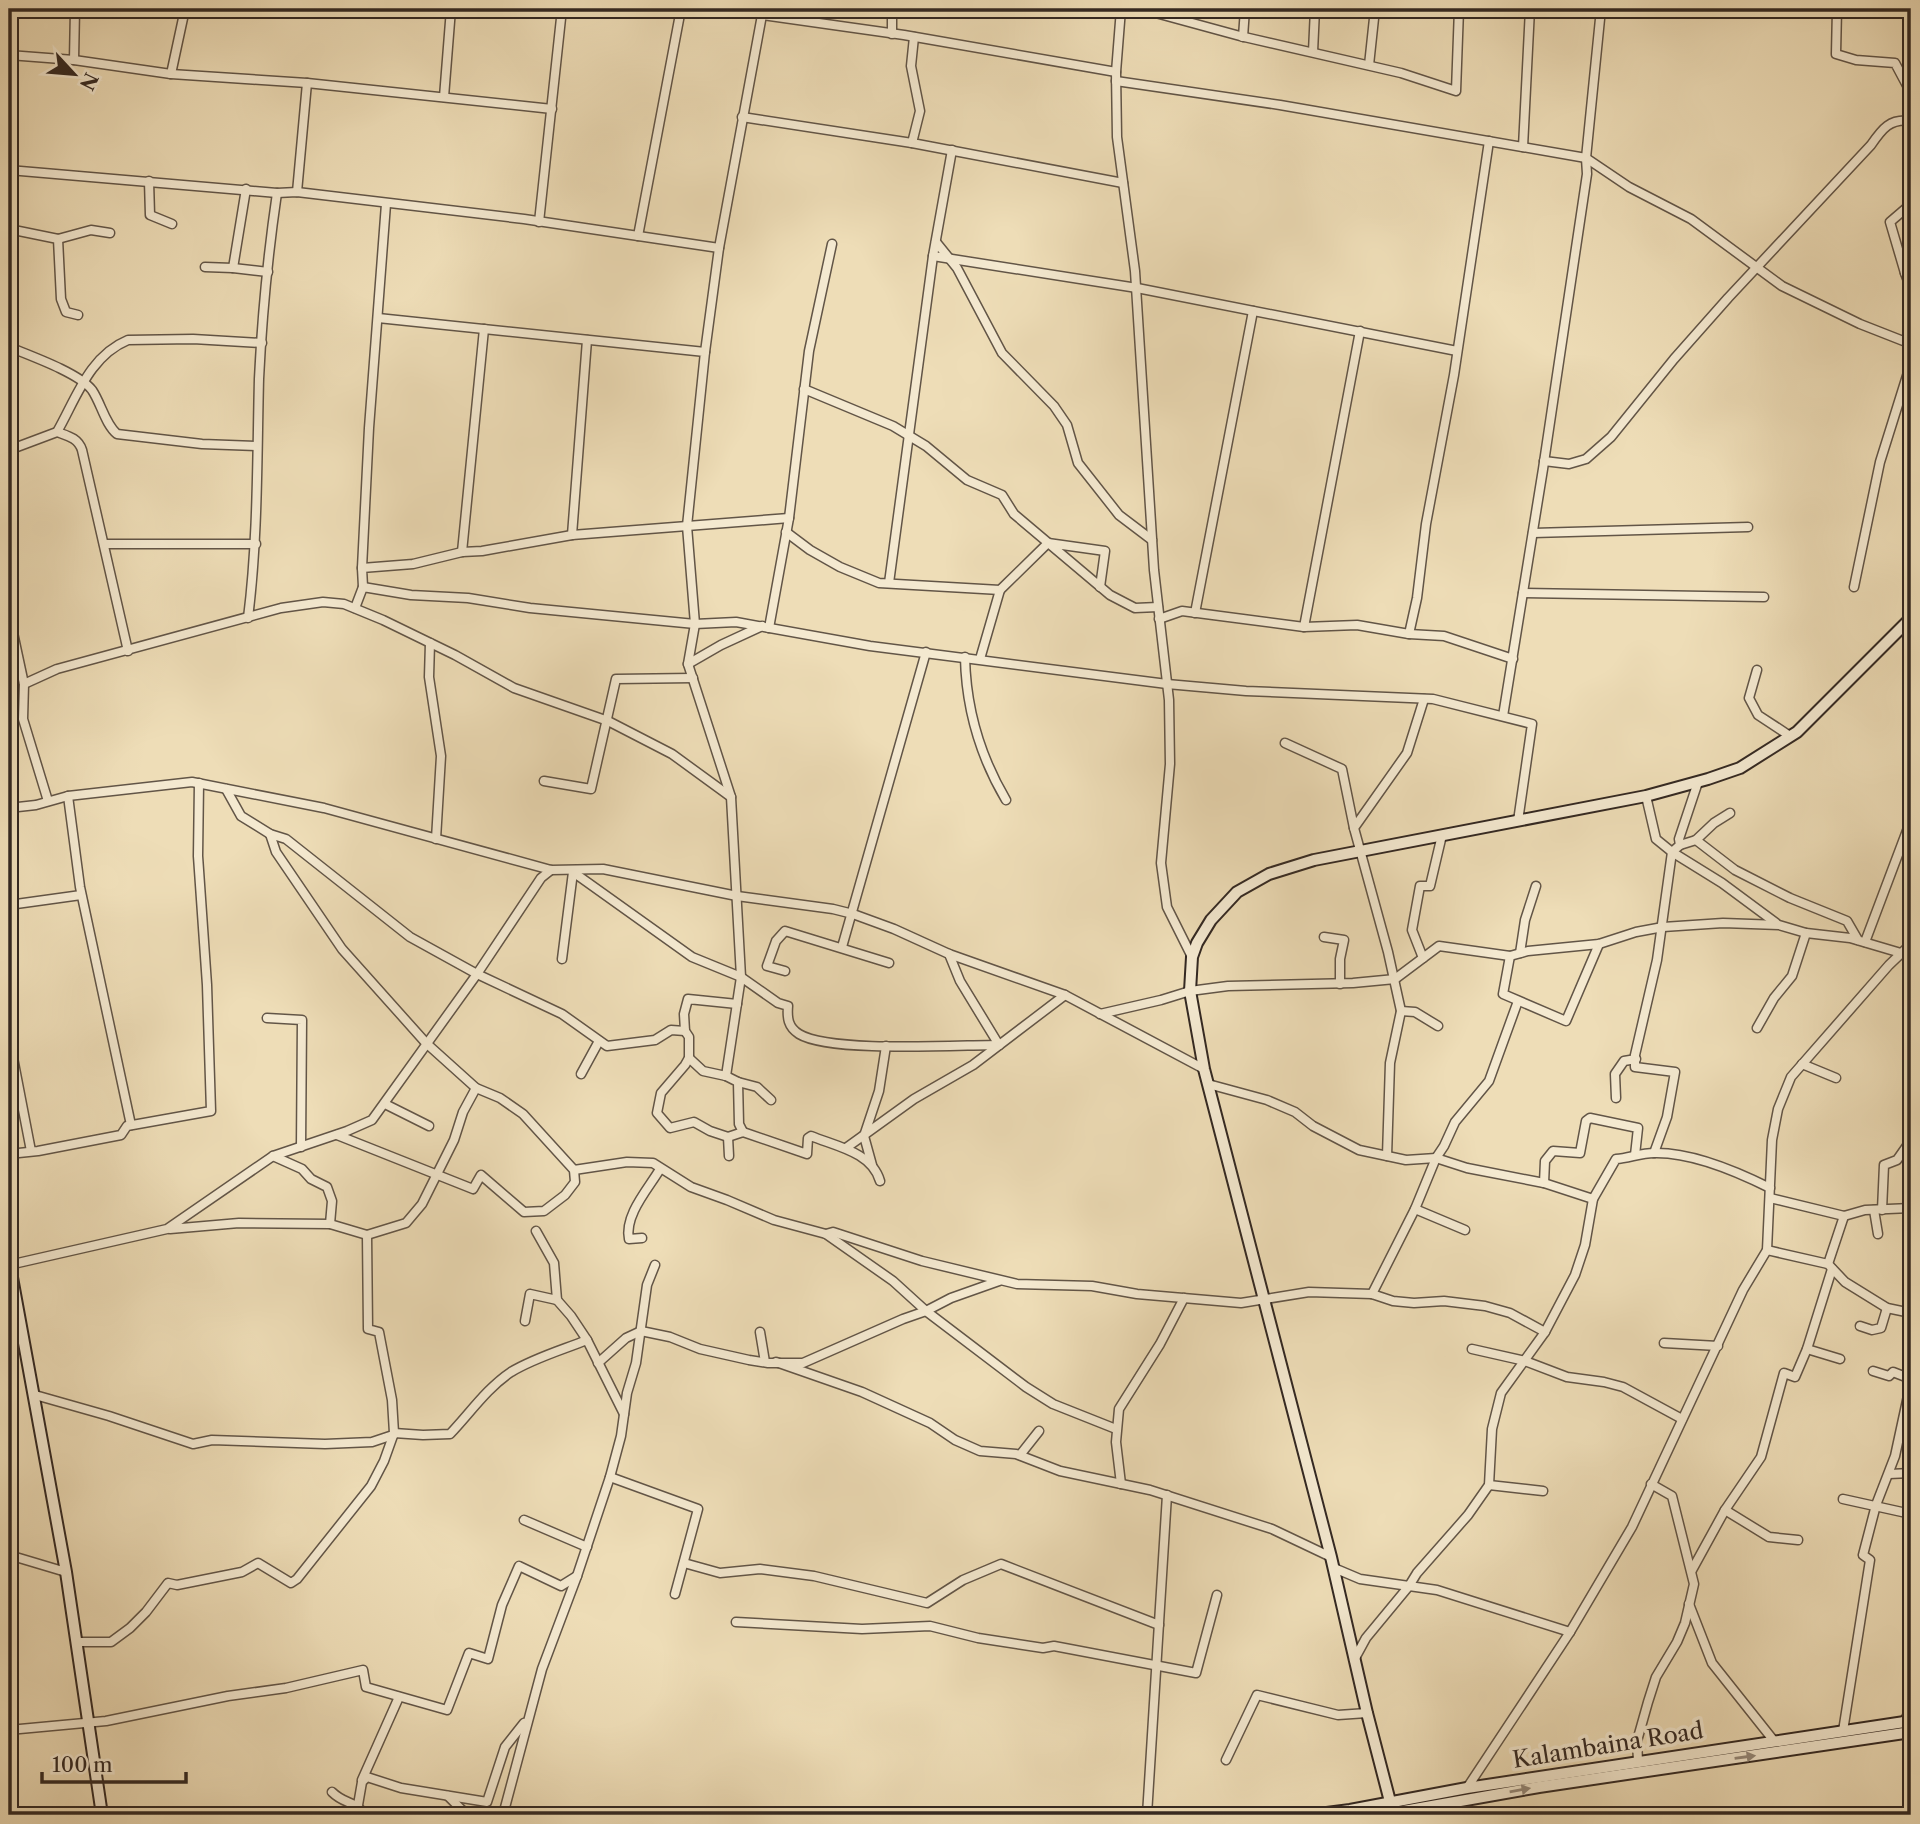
<svg xmlns="http://www.w3.org/2000/svg" width="1920" height="1824" viewBox="0 0 1920 1824" font-family="'Libre Caslon Text',serif">
  <style>
    .lines { fill: none; stroke-linecap: round; stroke-linejoin: round }
    .street-casing { stroke: #625547; stroke-width: 11 }
    .secondary-casing { stroke: #332822; stroke-width: 14 }
    .street { stroke: #f4e9d0; stroke-width: 8 }
    .secondary { stroke: #f4e9d0; stroke-width: 10 }
    .oneway { fill: #948879 }
    .labels { text-anchor: middle; dominant-baseline: central; stroke-width: 7; stroke-linejoin: round; paint-order: stroke }
    .street-label { font-size: 23px; fill: #332822; stroke: #f4e9d0 }
  </style>
  <rect width="100%" height="100%" fill="#eeddb7"/>
  <filter id="stains"><feTurbulence type="fractalNoise" baseFrequency=".00286" numOctaves="4"/><feColorMatrix values="0 0 0 0 .2 0 0 0 0 .09 0 0 0 0 .02 0 0 0 .5 -.17"/></filter>
  <radialGradient id="worn" r=".72"><stop offset=".6" stop-color="#630" stop-opacity="0"/><stop offset="1" stop-color="#630" stop-opacity=".3"/></radialGradient>
  <g class="lines">
    <!-- street casing -->
    <g class="street-casing">
      <g id="street">
        <polyline points="749,9 762,15 904,35 1116,72"/>
        <polyline points="892,9 892,34"/>
        <polyline points="1121,9 1116,72 1117,137 1135,271 1154,570 1169,700 1170,764 1161,863 1167,907 1192,957"/>
        <polyline points="1141,9 1240,36 1401,73 1456,91 1459,9"/>
        <polyline points="1837,9 1836,54 1856,60 1895,63 1911,93"/>
        <polyline points="914,37 911,66 920,111 912,143 1123,183"/>
        <polyline points="1243,37 1245,9"/>
        <polyline points="1313,52 1315,9"/>
        <polyline points="9,55 74,60 171,74 307,83 552,109"/>
        <polyline points="74,60 75,9"/>
        <polyline points="1369,65 1375,9"/>
        <polyline points="171,74 185,9"/>
        <polyline points="1116,81 1280,105 1586,158 1629,187 1691,219 1782,286 1860,324 1911,344"/>
        <polyline points="444,97 451,9"/>
        <polyline points="742,117 912,143"/>
        <polyline points="1523,147 1530,9"/>
        <polyline points="9,170 277,193 297,192 524,219 719,248"/>
        <polyline points="149,181 150,215 172,224"/>
        <polyline points="246,189 233,268 268,272"/>
        <polyline points="297,192 307,83"/>
        <polyline points="1911,204 1890,222 1905,273 1911,276"/>
        <polyline points="539,222 562,9"/>
        <polyline points="9,229 58,239 61,299 66,312 78,315"/>
        <polyline points="638,236 681,9"/>
        <polyline points="58,239 91,230 110,233"/>
        <polyline points="936,242 957,268 1002,353 1054,406 1067,425 1078,463 1119,515 1152,540"/>
        <polyline points="933,256 1137,288 1457,351"/>
        <polyline points="205,267 233,268"/>
        <polyline points="1905,273 1911,289"/>
        <polyline points="378,318 705,352 687,526 695,624 688,664 731,797 741,977 726,1076"/>
        <path d="M 9,347 C 31,356 79,373 92,390 C 101,403 105,424 117,434 L 202,444 L 257,446"/>
        <polyline points="705,352 719,248 762,15"/>
        <polyline points="804,389 893,426 926,446 967,480 1002,495 1014,514 1110,595 1135,608 1158,607"/>
        <path d="M 57,432 C 68,436 78,438 82,450 L 128,651"/>
        <path d="M 9,450 L 57,432 C 76,399 89,356 128,340 L 193,339 L 262,343"/>
        <path d="M 1544,461 L 1569,464 L 1586,459 L 1611,437 L 1674,359 L 1728,298 L 1871,145 C 1882,129 1890,118 1911,121"/>
        <polyline points="786,532 810,550 840,567 879,583 1000,590 1048,543 1105,551 1100,587"/>
        <polyline points="1533,533 1748,527"/>
        <polyline points="572,535 587,340"/>
        <polyline points="104,544 256,544"/>
        <polyline points="462,552 484,329"/>
        <polyline points="362,568 369,428 386,204"/>
        <polyline points="889,583 933,256 952,150"/>
        <polyline points="363,587 362,568 413,564 462,552 482,551 572,535 789,518"/>
        <polyline points="1854,587 1880,462 1911,363"/>
        <polyline points="1523,593 1764,597"/>
        <polyline points="355,608 363,587 411,595 468,598 530,608 695,624 736,622 870,646 1167,684 1246,691 1433,699 1532,724 1518,821"/>
        <polyline points="1195,613 1253,311"/>
        <polyline points="9,614 24,684 23,719 48,801"/>
        <path d="M 248,618 C 258,539 257,458 259,379 C 262,317 268,254 277,193"/>
        <polyline points="1159,619 1182,611 1304,627 1357,625 1409,634 1444,636 1513,659"/>
        <polyline points="1304,627 1360,331"/>
        <polyline points="769,628 789,518 809,351 832,244"/>
        <polyline points="1409,634 1417,598 1426,524 1454,375 1489,141"/>
        <polyline points="430,643 429,677 441,756 436,839"/>
        <path d="M 965,657 C 966,708 980,756 1006,800"/>
        <polyline points="980,659 1000,590"/>
        <polyline points="688,664 721,645 762,626"/>
        <polyline points="1757,670 1749,698 1758,715 1790,736"/>
        <polyline points="24,684 57,669 281,608 323,602 344,604 383,620 455,655 514,688 608,721 672,754 731,797"/>
        <polyline points="1503,716 1543,469 1587,174 1586,158 1601,9"/>
        <polyline points="1285,743 1342,769 1354,828"/>
        <polyline points="544,781 591,789 616,679 693,678"/>
        <polyline points="226,789 241,816 270,834 286,839 410,937 477,974 562,1014 607,1046 655,1040 671,1030 685,1031"/>
        <polyline points="68,796 80,887 131,1125"/>
        <polyline points="1646,796 1656,839 1672,852 1722,883 1776,923"/>
        <polyline points="9,808 36,805 68,796 192,782 324,808 551,870 603,869 737,896 833,909 853,914 894,929 949,954 1065,995 1204,1069"/>
        <polyline points="270,834 276,852 342,949 426,1043 476,1088 500,1098 523,1114 574,1170 575,1182 565,1195 544,1211 524,1212 481,1175 473,1189 337,1135"/>
        <polyline points="1696,840 1714,823 1730,813"/>
        <polyline points="1680,845 1696,840 1735,870 1790,898 1847,921 1858,940"/>
        <polyline points="9,905 81,895"/>
        <polyline points="1324,937 1344,940 1340,959 1340,984"/>
        <polyline points="1865,942 1911,820"/>
        <polyline points="842,947 926,652"/>
        <polyline points="1520,953 1525,920 1536,886"/>
        <polyline points="949,954 960,981 999,1045"/>
        <polyline points="1510,956 1503,994 1566,1021 1599,944"/>
        <polyline points="1423,958 1412,930 1420,886 1430,886 1442,835"/>
        <path d="M 562,959 L 573,872 L 692,957 L 741,977 L 778,1003 L 788,1006 C 787,1018 788,1027 799,1034 C 830,1053 958,1045 999,1045"/>
        <polyline points="785,971 767,966 776,941 785,931 889,963"/>
        <path d="M 737,1004 L 688,999 L 684,1014 L 685,1031 L 689,1037 L 689,1058 L 685,1065 L 661,1093 L 657,1113 L 670,1128 L 694,1122 L 710,1131 L 728,1137 L 743,1132 L 807,1154 L 808,1138 L 811,1136 C 835,1146 872,1152 880,1181"/>
        <polyline points="1401,1011 1415,1012 1438,1026"/>
        <polyline points="1100,1014 1161,1000 1190,991 1228,986 1353,983 1395,979 1439,946 1510,956 1528,951 1599,944 1636,932 1663,927 1723,923 1779,925 1806,933 1850,938 1911,956"/>
        <polyline points="267,1018 302,1020 301,1147"/>
        <polyline points="1757,1028 1774,998 1792,976 1806,933"/>
        <polyline points="9,1037 31,1151"/>
        <polyline points="689,1058 703,1071 726,1076 738,1082 739,1124 743,1132"/>
        <polyline points="1802,1064 1836,1078"/>
        <polyline points="581,1074 599,1041"/>
        <polyline points="738,1082 757,1087 771,1100"/>
        <polyline points="1208,1084 1267,1100 1295,1112 1313,1126 1359,1150 1406,1160 1436,1158 1467,1168 1544,1183 1593,1199"/>
        <polyline points="1616,1098 1615,1074 1624,1061 1636,1059"/>
        <polyline points="385,1104 429,1126"/>
        <polyline points="728,1137 729,1156"/>
        <polyline points="846,1148 914,1099 973,1065 1065,995"/>
        <polyline points="1654,1153 1667,1117 1675,1072 1635,1067 1635,1055 1657,960 1672,852 1680,845 1679,839 1698,782"/>
        <polyline points="9,1154 38,1151 121,1135 127,1126 211,1111 207,985 198,856 199,783"/>
        <polyline points="273,1156 302,1169 311,1179 327,1187 332,1201 330,1224"/>
        <polyline points="1387,1156 1390,1063 1401,1011 1388,952 1354,828 1407,753 1424,699"/>
        <polyline points="872,1165 864,1136 879,1091 886,1046"/>
        <polyline points="574,1170 627,1162 653,1163 691,1187 727,1200 774,1220 826,1234 893,1281 926,1311 1026,1387 1053,1404 1116,1429"/>
        <polyline points="1544,1183 1545,1161 1553,1151 1580,1153 1586,1121 1590,1118 1638,1128 1635,1155"/>
        <polyline points="1770,1198 1844,1216 1865,1210 1911,1208"/>
        <polyline points="1415,1209 1465,1230"/>
        <polyline points="1874,1210 1878,1234"/>
        <polyline points="1882,1210 1884,1165 1897,1160 1911,1140"/>
        <polyline points="170,1229 239,1223 330,1224 367,1235 406,1223 422,1204 454,1140 463,1112 476,1088"/>
        <polyline points="536,1231 554,1263 557,1300 571,1316 587,1340 624,1414"/>
        <polyline points="826,1234 833,1232 922,1261 1017,1284 1092,1286 1137,1294 1241,1303 1309,1292 1372,1294 1393,1301 1414,1303 1444,1301 1485,1306 1510,1313 1545,1332"/>
        <path d="M 642,1238 L 629,1239 C 624,1215 649,1188 660,1169"/>
        <polyline points="1767,1250 1828,1264 1845,1282 1887,1308 1911,1313"/>
        <polyline points="1828,1264 1844,1216"/>
        <polyline points="9,1265 167,1229 273,1156 347,1131 372,1120 477,974 541,878 551,870"/>
        <polyline points="1372,1294 1415,1209 1436,1158 1444,1146 1455,1122 1489,1081 1518,1001"/>
        <polyline points="525,1321 530,1294 557,1300"/>
        <polyline points="1860,1326 1872,1330 1881,1328 1887,1308"/>
        <polyline points="760,1332 765,1362"/>
        <polyline points="1664,1343 1718,1346"/>
        <polyline points="1472,1349 1525,1361 1567,1377 1604,1382 1623,1387 1682,1419"/>
        <polyline points="1807,1349 1840,1359"/>
        <polyline points="776,1362 862,1392 930,1423 955,1440 980,1451 1016,1454 1060,1471 1150,1490 1272,1529 1331,1557"/>
        <polyline points="598,1363 626,1338 641,1331 670,1337 700,1349 749,1360 768,1363 803,1363 903,1319 926,1311 951,1298 999,1281"/>
        <polyline points="1873,1371 1889,1376 1893,1372 1911,1379"/>
        <polyline points="35,1395 109,1416 193,1444 212,1440 325,1444 372,1442 393,1435"/>
        <path d="M 394,1433 L 423,1435 L 450,1434 C 470,1413 487,1388 511,1372 C 534,1358 562,1350 587,1340"/>
        <polyline points="1020,1455 1039,1431"/>
        <polyline points="1889,1474 1911,1473"/>
        <polyline points="610,1477 698,1509 675,1594"/>
        <polyline points="1121,1484 1116,1442 1119,1409 1160,1344 1184,1298"/>
        <polyline points="1489,1485 1543,1491"/>
        <polyline points="1843,1499 1911,1514"/>
        <polyline points="1725,1510 1769,1537 1798,1540"/>
        <polyline points="524,1520 587,1547"/>
        <polyline points="9,1555 66,1572"/>
        <polyline points="684,1563 720,1573 760,1569 814,1576 927,1603 963,1580 1001,1564 1159,1625"/>
        <polyline points="1334,1568 1360,1579 1437,1590 1570,1632"/>
        <polyline points="1692,1570 1725,1510 1761,1457 1784,1373 1795,1377 1807,1349 1832,1269"/>
        <polyline points="1689,1604 1712,1663 1774,1741"/>
        <polyline points="736,1622 862,1629 930,1626 978,1638 1043,1648 1054,1646 1196,1673 1217,1595"/>
        <polyline points="78,1642 111,1642 130,1628 146,1612 168,1583 177,1585 242,1572 258,1563 291,1583 297,1579 371,1486 384,1461 394,1433 392,1400 379,1332 368,1329 367,1235"/>
        <path d="M 1354,1660 L 1366,1638 L 1409,1586 L 1417,1573 L 1468,1515 L 1489,1485 L 1492,1429 L 1501,1393 L 1545,1332 L 1575,1275 L 1585,1245 L 1593,1199 L 1616,1159 C 1629,1158 1641,1153 1654,1153 C 1690,1152 1738,1172 1770,1188"/>
        <polyline points="1904,1722 1911,1707"/>
        <polyline points="9,1730 106,1721 228,1696 286,1688 363,1670 366,1687 447,1710 469,1653 488,1659 502,1605 519,1566 561,1586 577,1576"/>
        <polyline points="1843,1731 1870,1560 1863,1555 1876,1505 1895,1456 1911,1382"/>
        <polyline points="1226,1760 1257,1695 1338,1715 1367,1713"/>
        <polyline points="1638,1761 1637,1741 1648,1702 1656,1677 1677,1642 1685,1623 1694,1584 1672,1496 1651,1484"/>
        <polyline points="362,1780 399,1697"/>
        <polyline points="1467,1788 1570,1632 1632,1527 1743,1290 1767,1250 1772,1140 1778,1109 1791,1077 1889,965 1911,944"/>
        <path d="M 332,1792 C 345,1805 355,1800 365,1815"/>
        <polyline points="448,1796 467,1815"/>
        <polyline points="358,1805 362,1782 367,1777 401,1788 487,1802 505,1747 524,1723"/>
        <polyline points="503,1815 542,1669 577,1576 610,1477 621,1436 627,1393 636,1363 647,1285 655,1265"/>
        <polyline points="1147,1815 1167,1495"/>
      </g>
    </g>
    <!-- secondary casing -->
    <g class="secondary-casing">
      <g id="secondary">
        <polyline points="9,1261 66,1572 102,1815"/>
        <polyline points="1393,1813 1367,1713 1331,1557 1204,1069 1190,991 1192,957 1197,943 1211,920 1237,892 1269,874 1314,860 1646,796 1708,779 1740,768 1797,732 1911,618"/>
        <polyline points="1311,1815 1350,1810 1467,1788 1911,1721"/>
        <polyline points="1381,1815 1539,1787 1911,1732"/>
      </g>
    </g>
    <!-- street -->
    <use href="#street" class="street"/>
    <!-- secondary -->
    <use href="#secondary" class="secondary"/>
  </g>
  <!-- one-way arrows -->
  <defs><path id="oneway-solid" d="M-6-.8H1V-3.2L6.5 0L1 3.2V.8H-6Z" transform="scale(1.75)"/></defs>
  <g class="oneway">
    <use href="#oneway-solid" transform="translate(1745 1757) rotate(-8)"/>
    <use href="#oneway-solid" transform="translate(1520 1790) rotate(-10)"/>
  </g>
  <g class="labels">
    <!-- street labels -->
    <g class="street-label">
      <text transform="translate(1608 1745) rotate(-9)">Kalambaina Road</text>
    </g>
  </g>
  <!-- margin -->
  <rect width="1920" height="1824" fill="none" stroke="#eeddb7" stroke-width="35"/>
  <rect x="10" y="10" width="1899" height="1803" fill="none" stroke="#332822" stroke-width="3.5"/>
  <rect x="18" y="18" width="1885" height="1789" fill="none" stroke="#332822" stroke-width="2"/>
  <!-- north arrow -->
  <g transform="translate(74 74) rotate(116)" stroke="#f4e9d0" stroke-width="5" paint-order="stroke">
  <path d="M0-5L12 26L0 18L-12 26Z" fill="#332822"/>
  <text y="-10" font-size="19" font-weight="bold" text-anchor="middle" fill="#332822">N</text>
  </g>
  <!-- scale -->
  <path d="M42 1772v10h144v-10" fill="none" stroke="#332822" stroke-width="3.5"/>
  <text x="52" y="1772" font-size="21" fill="#332822" stroke="#f4e9d0" stroke-width="5" paint-order="stroke">100 m</text>
  <rect width="100%" height="100%" filter="url(#stains)"/>
  <rect width="100%" height="100%" fill="url(#worn)"/>
</svg>
